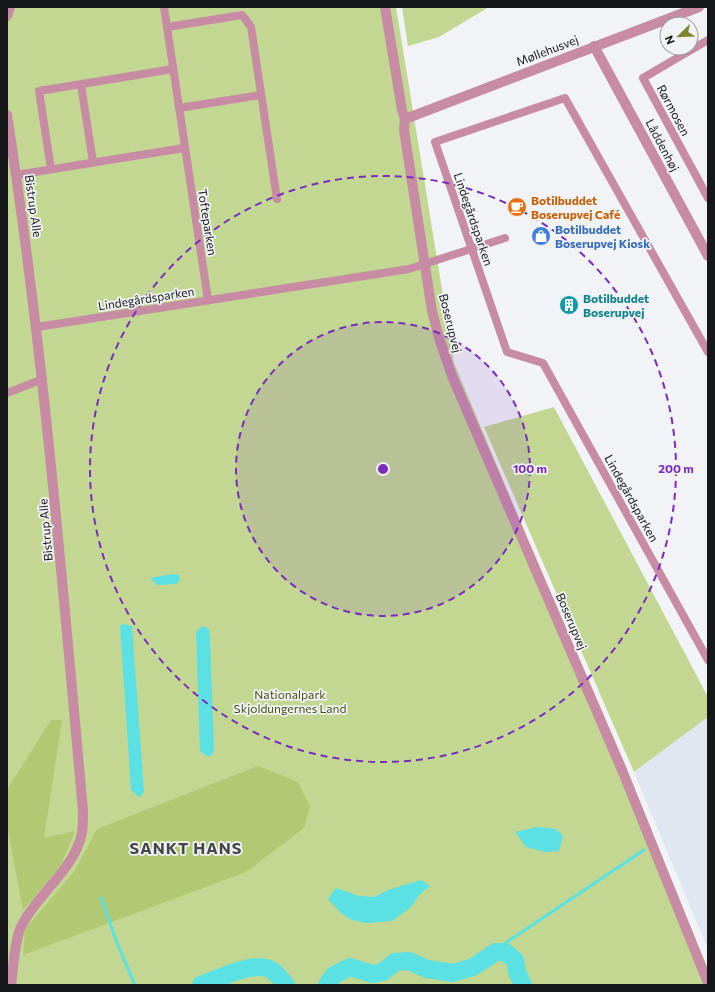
<svg xmlns="http://www.w3.org/2000/svg" width="715" height="992" viewBox="0 0 715 992" font-family="Commissioner,sans-serif">
  <style>
    .built { fill: #e0e7f0 }
    .green { fill: #c2d791 }
    .forest { fill: #b0c972 }
    .water { fill: #5be1e3 }
    .lines { fill: none; stroke-linecap: round; stroke-linejoin: round }
    .stream { stroke: #5be1e3; stroke-width: 3 }
    .river { stroke: #5be1e3; stroke-width: 18 }
    .minor { stroke: #c78ba4; stroke-width: 8 }
    .tertiary { stroke: #c78ba4; stroke-width: 10 }
    .ring { fill: none; stroke: #7b2cbf; stroke-width: 2; stroke-dasharray: 7 5 }
    .labels { text-anchor: middle; dominant-baseline: central; stroke-width: 3.5; stroke-linejoin: round; paint-order: stroke }
    .street-label { font-size: 12px; fill: #161718; stroke: #f1f3f6 }
    .food-label { font-size: 12px; font-weight: bold; fill: #c56008; stroke: #f1f3f6; text-anchor: start }
    .shop-label { font-size: 12px; font-weight: bold; fill: #366cbe; stroke: #f1f3f6; text-anchor: start }
    .culture-label { font-size: 12px; font-weight: bold; fill: #0d838f; stroke: #f1f3f6; text-anchor: start }
    .park-label { font-size: 12px; fill: #425111; stroke: #f1f3f6 }
    .district-label { font-size: 16px; font-weight: bold; letter-spacing: 1px; fill: #454749; stroke: #f1f3f6 }
    .centre { fill: #7b2cbf; stroke: #f1f3f6; stroke-width: 2 }
    .ring-label { font-size: 12px; text-anchor: middle; font-weight: bold; fill: #7b2cbf; stroke: #f1f3f6; stroke-width: 3.5; stroke-linejoin: round; paint-order: stroke }
  </style>
  <rect width="100%" height="100%" fill="#f1f3f6"/>
  <!-- built -->
  <polygon class="built" points="708,717 708,949 634,772"/>
  <!-- green -->
  <g class="green">
    <polygon points="7,7 396,7 454,363 708,969 708,985 7,985"/>
    <polygon points="402,7 489,7 439,37 408,46"/>
    <polygon points="554,407 708,697 708,717 634,772 484,427"/>
  </g>
  <!-- forest -->
  <g class="forest">
    <polygon points="51,720 62,720 44,838 75,831 61,865 23,910 7,825 7,790"/>
    <polygon points="258,766 298,782 310,807 304,828 246,872 23,955 25,929 74,872 97,829"/>
  </g>
  <!-- water -->
  <g class="water">
    <polygon points="172,574 179,575 180,580 176,584 157,585 150,578"/>
    <polygon points="123,624 132,626 144,792 139,797 131,790 120,626"/>
    <polygon points="202,626 209,629 210,638 214,751 211,756 206,756 200,751 196,632"/>
    <polygon points="537,827 556,829 563,836 559,851 545,852 526,847 515,832"/>
    <polygon points="421,880 430,886 419,895 411,907 392,921 366,923 352,920 341,913 328,899 336,888 359,896 374,897 388,890"/>
  </g>
  <g class="lines">
    <!-- stream -->
    <g class="stream">
      <polyline points="101,898 117,943 135,985"/>
      <polyline points="496,952 504,944 644,850"/>
    </g>
    <!-- river -->
    <g class="river">
      <path d="M 201,985 C 220,978 255,959 273,971 C 278,975 282,981 286,985"/>
      <polyline points="327,985 334,975 350,967 372,974 383,972 395,962 409,961 427,969 453,973 473,967 496,952 505,952 515,960 517,972 523,985"/>
    </g>
    <!-- minor -->
    <g class="minor">
      <polyline points="164,7 208,300"/>
      <polyline points="167,27 242,15 251,27 277,199"/>
      <polyline points="708,40 643,78 708,198"/>
      <polyline points="81,85 93,162"/>
      <polyline points="179,108 261,95"/>
      <polyline points="51,169 39,91 173,69"/>
      <polyline points="16,175 184,148"/>
      <polyline points="37,327 409,269 505,238"/>
      <polyline points="708,352 565,98 435,142 507,352 543,363 708,660"/>
      <polyline points="7,393 43,379"/>
    </g>
    <!-- tertiary -->
    <g class="tertiary">
      <polyline points="385,7 402,110 405,119 404,130 432,311 439,338 452,376 622,770 708,983"/>
      <polyline points="7,16 10,7"/>
      <polyline points="594,46 708,256"/>
      <path d="M 7,115 C 43,346 62,578 83,811 C 83,818 83,826 82,833 C 74,870 39,892 22,925 C 15,936 13,970 11,985"/>
      <polyline points="405,119 699,7"/>
    </g>
  </g>
  <!-- distance rings -->
  <circle cx="383" cy="469" r="147" fill="#7b2cbf" fill-opacity=".12"/>
  <g class="ring">
    <circle cx="383" cy="469" r="147"/>
    <circle cx="383" cy="469" r="293"/>
  </g>
  <!-- icons -->
  <defs>
    <g id="cafe-disc" transform="scale(1)"><circle r="9.5" fill="#e8710a" stroke="#f1f3f6"/><path d="M-5.5-4.5H6V0H3Q3 3.5 0 3.5H-2.5Q-5.5 3.5-5.5 0ZM3-3.2v2h1.7v-2ZM-6 4.5H4V6H-6Z" fill="#fff"/></g>
    <g id="shop-disc" transform="scale(1)"><circle r="9.5" fill="#3f7fe0" stroke="#f1f3f6"/><path d="M-5-2.5h2.3a2.7 3.5 0 0 1 5.4 0H5L5.5 6h-11ZM-1.5-2.5h3a1.5 2.3 0 0 0-3 0Z" fill="#fff"/></g>
    <g id="building-disc" transform="scale(1)"><circle r="9.5" fill="#0f9aa8" stroke="#f1f3f6"/><path d="M-4-6H4V6H1V3H-1V6H-4ZM-2.5-4.3h1.7v1.8h-1.7ZM.8-4.3h1.7v1.8H.8ZM-2.5-1h1.7V.8h-1.7ZM.8-1h1.7V.8H.8Z" fill="#fff"/></g>
  </defs>
  <g fill-rule="evenodd">
    <use href="#cafe-disc" x="517" y="207"/>
    <use href="#shop-disc" x="541" y="236"/>
    <use href="#building-disc" x="569" y="305"/>
  </g>
  <g class="labels">
    <!-- street labels -->
    <g class="street-label">
      <text transform="translate(547 50) rotate(-21)">Møllehusvej</text>
      <text transform="translate(674 110) rotate(62)">Rørmosen</text>
      <text transform="translate(663 145) rotate(62)">Låddenhøj</text>
      <text transform="translate(34 206) rotate(82)">Bistrup Alle</text>
      <text transform="translate(474 219) rotate(71)">Lindegårdsparken</text>
      <text transform="translate(208 222) rotate(81)">Tofteparken</text>
      <text transform="translate(146 298) rotate(-9)">Lindegårdsparken</text>
      <text transform="translate(451 323) rotate(76)">Boserupvej</text>
      <text transform="translate(632 498) rotate(61)">Lindegårdsparken</text>
      <text transform="translate(45 530) rotate(-95)">Bistrup Alle</text>
      <text transform="translate(572 621) rotate(67)">Boserupvej</text>
    </g>
    <!-- food labels -->
    <g class="food-label">
      <text x="531" y="200">Botilbuddet<tspan x="531" dy="14">Boserupvej Café</tspan></text>
    </g>
    <!-- shop labels -->
    <g class="shop-label">
      <text x="555" y="229">Botilbuddet<tspan x="555" dy="14">Boserupvej Kiosk</tspan></text>
    </g>
    <!-- culture labels -->
    <g class="culture-label">
      <text x="583" y="298">Botilbuddet<tspan x="583" dy="14">Boserupvej</tspan></text>
    </g>
    <!-- park labels -->
    <g class="park-label">
      <text x="290" y="694">Nationalpark<tspan x="290" dy="14">Skjoldungernes Land</tspan></text>
    </g>
    <!-- district labels -->
    <g class="district-label">
      <text x="186" y="847">SANKT HANS</text>
    </g>
  </g>
  <circle cx="383" cy="469" r="6" class="centre"/>
  <g class="ring-label">
    <text x="530" y="473">100 m</text>
    <text x="676" y="473">200 m</text>
  </g>
  <!-- border -->
  <rect width="715" height="992" fill="none" stroke="#161718" stroke-width="16"/>
  <!-- north arrow -->
  <g transform="translate(679 36) rotate(247)"><circle r="19" fill="#f1f3f6" stroke="#999b9d"/>
  <path d="M0-3L7 15L0 10L-7 15Z" fill="#7f842e"/>
  <text y="-6" font-size="11" font-weight="bold" text-anchor="middle" fill="#161718">N</text>
  </g>
</svg>
